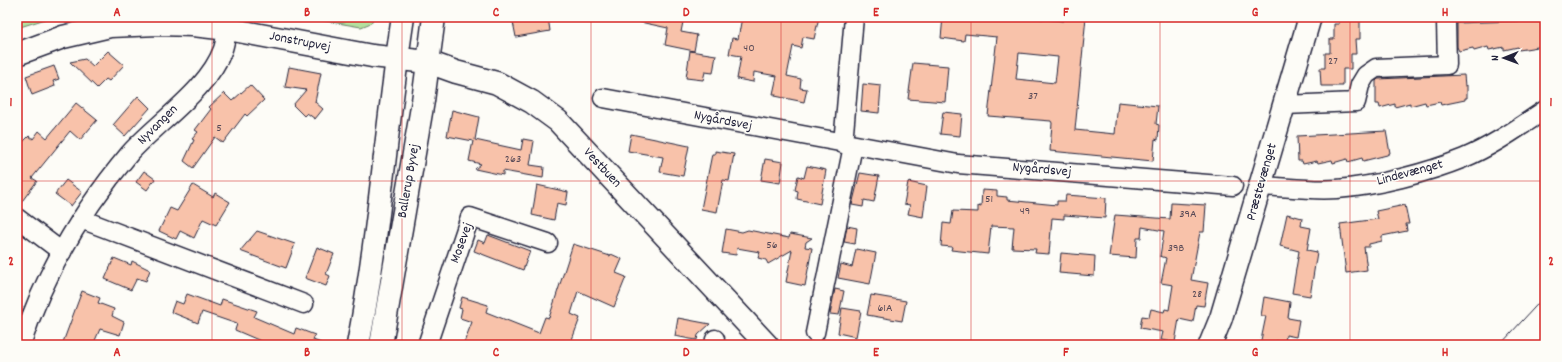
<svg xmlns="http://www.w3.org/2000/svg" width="1562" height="362" viewBox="0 0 1562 362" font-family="Dekko,sans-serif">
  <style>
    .green { fill: #b4e09e; stroke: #6b816c }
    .building { fill: #f8c2aa; stroke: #22223b; fill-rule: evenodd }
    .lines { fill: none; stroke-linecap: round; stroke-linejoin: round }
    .minor-casing { stroke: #22223b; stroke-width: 21 }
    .tertiary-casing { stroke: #22223b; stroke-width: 25 }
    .secondary-casing { stroke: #22223b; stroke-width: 25 }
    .minor { stroke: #fdfcf7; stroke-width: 18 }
    .tertiary { stroke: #fdfcf7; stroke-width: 22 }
    .secondary { stroke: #fdfcf7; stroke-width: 22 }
    .tram { stroke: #22223b; stroke-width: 1 }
    .grid { fill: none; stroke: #d62828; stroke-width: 1; stroke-opacity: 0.55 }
    .labels { text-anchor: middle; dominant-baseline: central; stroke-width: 3; stroke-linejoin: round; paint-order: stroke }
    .number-label { font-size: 12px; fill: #584a57 }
    .street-label { font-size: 14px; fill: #22223b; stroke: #fdfcf7 }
    .neatline { fill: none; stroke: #d62828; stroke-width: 1.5 }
    .grid-label { font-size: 13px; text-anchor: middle; font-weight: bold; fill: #d62828 }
  </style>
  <rect width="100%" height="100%" fill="#fdfcf7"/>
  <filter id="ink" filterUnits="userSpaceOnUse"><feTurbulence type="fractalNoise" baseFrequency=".025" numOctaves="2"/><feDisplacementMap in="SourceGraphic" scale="8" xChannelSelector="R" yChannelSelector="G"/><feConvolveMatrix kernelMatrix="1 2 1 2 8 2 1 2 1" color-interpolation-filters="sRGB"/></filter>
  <g filter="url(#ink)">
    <!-- green -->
    <g class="green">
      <polygon points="17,17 52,17 17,28"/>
      <polygon points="302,17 374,17 371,23 361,27"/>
    </g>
    <!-- building -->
    <g class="building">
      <polygon points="512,17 548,17 550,31 516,37"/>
      <polygon points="640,17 684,17 681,32 697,35 694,51 665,45 668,28 640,22"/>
      <polygon points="742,17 819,17 814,39 803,37 801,48 793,46 787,76 801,79 800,88 807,89 804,102 775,96 776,94 773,94 777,76 754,72 753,82 737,79 741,56 729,54 732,38 738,39"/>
      <path d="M 943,17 L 1025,17 L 1063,21 L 1063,17 L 1086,17 L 1075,130 L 1115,134 L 1118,102 L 1158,106 L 1156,124 L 1159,125 L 1158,140 L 1155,139 L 1153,161 L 1050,151 L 1052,123 L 1051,121 L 988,116 L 997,37 L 965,34 L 964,41 L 941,38 ZM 1019,53 L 1058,57 L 1055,83 L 1016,79 Z"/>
      <polygon points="1339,17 1360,17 1360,39 1355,39 1356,54 1351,54 1351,69 1343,69 1343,86 1321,86 1320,68 1325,68 1325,53 1330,53 1330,39 1334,39 1334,24 1339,24"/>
      <polygon points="1543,20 1544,31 1545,31 1544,46 1519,50 1518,47 1504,50 1504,47 1489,50 1488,47 1474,51 1473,48 1459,51 1457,47 1457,23"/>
      <polygon points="108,51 124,65 109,81 106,79 97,88 70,62 85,59 93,66"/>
      <polygon points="690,51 716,55 713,73 705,72 703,80 686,78"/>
      <polygon points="913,63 948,66 945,102 908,99"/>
      <polygon points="54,66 59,79 53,81 55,86 32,95 26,76"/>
      <polygon points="289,67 321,73 315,102 323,109 315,119 307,113 304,116 293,105 306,90 285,87"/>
      <polygon points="1464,75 1465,86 1467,85 1467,98 1465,98 1465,100 1441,105 1440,102 1426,105 1425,102 1410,106 1410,103 1395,107 1395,104 1380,108 1379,104 1376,104 1376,81 1378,79"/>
      <polygon points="863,84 881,86 879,113 861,111"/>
      <polygon points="250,85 264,100 247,116 245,114 223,143 215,137 193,168 184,161 194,140 192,139 198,132 195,130 211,109 209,107 224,93 232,101"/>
      <polygon points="138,96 150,108 125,136 113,125"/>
      <polygon points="76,103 97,120 80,140 70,131 32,178 37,181 17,208 17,148 29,136 33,139 39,131 47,138"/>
      <polygon points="452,110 479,117 475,140 521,150 523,139 534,141 530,165 544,167 543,178 503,171 503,175 475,169 481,164 469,161 473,141 447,136"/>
      <polygon points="943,112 962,114 960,136 940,134"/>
      <polygon points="1386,131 1390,153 1387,155 1363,161 1362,158 1348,162 1347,159 1333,163 1332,160 1318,163 1317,161 1303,164 1302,161 1298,161 1297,136"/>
      <polygon points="631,134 689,146 683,176 660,172 663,157 628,151"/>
      <polygon points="715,151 734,154 729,181 723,180 717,212 701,209 712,154 715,154"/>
      <polygon points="765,159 783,162 780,183 761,180"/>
      <polygon points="807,166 826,170 820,204 797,199 798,191 795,190 798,176 804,178"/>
      <polygon points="144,171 155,179 147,190 136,182"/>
      <polygon points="860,173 879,176 874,202 864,200 863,207 852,205"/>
      <polygon points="66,180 82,192 71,206 55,194"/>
      <polygon points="908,182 927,186 923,217 908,214 910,205 904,204"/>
      <polygon points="193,185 213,197 215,193 230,202 216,225 203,219 194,238 180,231 176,239 159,231 170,208 177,211"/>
      <polygon points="537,185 568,192 566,205 557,203 554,220 532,215"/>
      <polygon points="982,190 997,191 997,196 1007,197 1007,200 1057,205 1057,201 1065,201 1066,195 1106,198 1105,218 1064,215 1064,219 1052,218 1049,254 1035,253 1036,249 1012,248 1014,227 991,226 988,254 951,250 952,247 941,246 943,223 951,224 953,211 978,212 978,206 981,207"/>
      <polygon points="1171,203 1206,205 1204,232 1200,232 1191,280 1208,283 1204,306 1196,305 1193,322 1179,319 1175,342 1161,340 1163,332 1140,328 1142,316 1149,317 1151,309 1164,312 1165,309 1169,310 1173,285 1161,283 1166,258 1160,256 1164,231 1142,227 1141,238 1137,238 1136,258 1109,256 1115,215 1170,219"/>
      <polygon points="1405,205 1409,224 1406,224 1407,231 1382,236 1382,241 1369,244 1369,247 1364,247 1367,270 1346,273 1340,224 1378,219 1376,211"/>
      <polygon points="1287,214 1302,218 1301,226 1311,228 1307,250 1317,252 1310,296 1292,293 1299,251 1280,246"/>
      <polygon points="847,226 857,228 855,244 844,242"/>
      <polygon points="726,229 742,232 748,230 789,238 790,234 812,238 806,242 805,247 812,248 805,286 786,282 792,250 768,264 766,260 758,258 760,252 737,248 736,255 722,253"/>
      <polygon points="257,231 295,244 286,268 240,251"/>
      <polygon points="488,235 530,251 523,270 474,251 478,240 485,243"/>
      <polygon points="573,244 610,256 611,254 622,259 616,273 626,277 614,307 578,291 571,314 580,318 570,345 463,345 472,322 460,318 462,309 459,308 462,297 488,305 486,312 539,333 545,317 549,318"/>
      <polygon points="317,247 334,254 326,274 330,276 326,286 305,278"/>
      <polygon points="856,249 876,253 870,284 838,278 841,264 852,267"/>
      <polygon points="1061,253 1095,256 1094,276 1059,273"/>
      <polygon points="114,258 131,265 132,261 150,270 146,281 137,278 131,290 105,279"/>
      <polygon points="835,289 844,291 839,315 830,314"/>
      <polygon points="82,291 100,298 98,303 114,309 112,316 124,322 120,335 100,329 93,345 62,345"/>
      <polygon points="187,294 220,306 222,299 257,311 254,317 294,334 296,328 315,335 313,340 321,343 321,345 270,345 235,330 237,324 202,312 198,323 171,312 175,301 183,304"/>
      <polygon points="871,295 906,301 902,321 867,315"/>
      <polygon points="1264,297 1290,302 1288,318 1299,320 1296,337 1286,335 1285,343 1276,341 1275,345 1260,345 1266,316 1261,316"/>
      <polygon points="842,308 861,311 856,337 838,333"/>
      <polygon points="678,318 710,324 698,335 697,340 690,339 675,336"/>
    </g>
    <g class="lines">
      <!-- minor casing -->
      <g class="minor-casing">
        <g id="minor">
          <polyline points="603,98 958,164 1233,186"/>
          <polyline points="1285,105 1356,102 1360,85 1366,75 1376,68 1447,65 1446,21 1448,17"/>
          <polyline points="843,144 854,17"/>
          <path d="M 1261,186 C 1286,187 1312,191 1337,189 C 1377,186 1427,173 1464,158 C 1493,146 1519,127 1545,110"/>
          <polyline points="17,218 62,252"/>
          <polyline points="81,219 304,304"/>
          <polyline points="815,333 853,146"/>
          <path d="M 21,345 C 44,274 82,210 130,153 C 158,122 209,89 223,49 C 225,43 226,35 228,29"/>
          <polyline points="427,345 470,217 548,243"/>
          <polyline points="714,345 715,339"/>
        </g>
      </g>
      <!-- tertiary casing -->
      <g class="tertiary-casing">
        <g id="tertiary">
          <polyline points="17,54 63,37 110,26 158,24 193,25 228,29 372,56 428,62 456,72 497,83 532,102 558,121 767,345"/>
          <polyline points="1210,345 1221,318 1310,17"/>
        </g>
      </g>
      <!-- secondary casing -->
      <g class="secondary-casing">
        <g id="secondary">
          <path d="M 358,345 C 379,237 386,126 403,17"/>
          <polyline points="381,345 423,101 434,17"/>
        </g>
      </g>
      <!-- minor -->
      <use href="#minor" class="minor"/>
      <!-- tertiary -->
      <use href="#tertiary" class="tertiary"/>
      <!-- secondary -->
      <use href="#secondary" class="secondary"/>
      <!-- tram -->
      <polyline class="tram" points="1500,345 1545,296"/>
    </g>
  </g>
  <!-- grid -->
  <path class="grid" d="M 212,17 L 212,345M 402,17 L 402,345M 591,17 L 591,345M 781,17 L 781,345M 971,17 L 971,345M 1160,17 L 1160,345M 1350,17 L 1350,345M 17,181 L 1545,181"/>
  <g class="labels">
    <!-- number labels -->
    <g class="number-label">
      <text x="749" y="48">40</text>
      <text x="1333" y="61">27</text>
      <text x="1033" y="96">37</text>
      <text x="219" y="128">5</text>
      <text x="513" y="159">263</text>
      <text x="989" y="199">51</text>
      <text x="1025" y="211">49</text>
      <text x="1188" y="214">39A</text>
      <text x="772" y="245">56</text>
      <text x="1176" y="248">39B</text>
      <text x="1197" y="294">28</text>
      <text x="885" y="308">61A</text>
    </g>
    <!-- street labels -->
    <g class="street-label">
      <text transform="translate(300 42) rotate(11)">Jonstrupvej</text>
      <text transform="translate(723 121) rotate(11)">Nygårdsvej</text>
      <text transform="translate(158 125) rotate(-45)">Nyvangen</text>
      <text transform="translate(602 168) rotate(47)">Vestbuen</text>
      <text transform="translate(1042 170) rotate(5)">Nygårdsvej</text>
      <text transform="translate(1410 173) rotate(-15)">Lindevænget</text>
      <text transform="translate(409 181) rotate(-80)">Ballerup Byvej</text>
      <text transform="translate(1262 182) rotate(-74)">Præstevænget</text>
      <text transform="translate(462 243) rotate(-70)">Mosevej</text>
    </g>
  </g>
  <!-- margin -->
  <rect width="1562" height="362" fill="none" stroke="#fdfcf7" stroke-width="44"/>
  <!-- north arrow -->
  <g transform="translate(1504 58) rotate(269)" stroke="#fdfcf7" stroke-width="3" paint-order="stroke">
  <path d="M0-3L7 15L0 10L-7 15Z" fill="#22223b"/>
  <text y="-6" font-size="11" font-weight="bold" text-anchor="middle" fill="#22223b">N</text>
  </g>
  <rect x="22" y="22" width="1518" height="318" class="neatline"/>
  <g class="grid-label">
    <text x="117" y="16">A</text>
    <text x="307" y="16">B</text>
    <text x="496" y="16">C</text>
    <text x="686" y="16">D</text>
    <text x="876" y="16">E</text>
    <text x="1066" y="16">F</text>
    <text x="1255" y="16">G</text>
    <text x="1445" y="16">H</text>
    <text x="11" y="106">1</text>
    <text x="1551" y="106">1</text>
    <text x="11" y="265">2</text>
    <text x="1551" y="265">2</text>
    <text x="117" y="356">A</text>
    <text x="307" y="356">B</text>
    <text x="496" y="356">C</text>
    <text x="686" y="356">D</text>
    <text x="876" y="356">E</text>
    <text x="1066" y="356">F</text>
    <text x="1255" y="356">G</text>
    <text x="1445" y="356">H</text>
  </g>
</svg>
